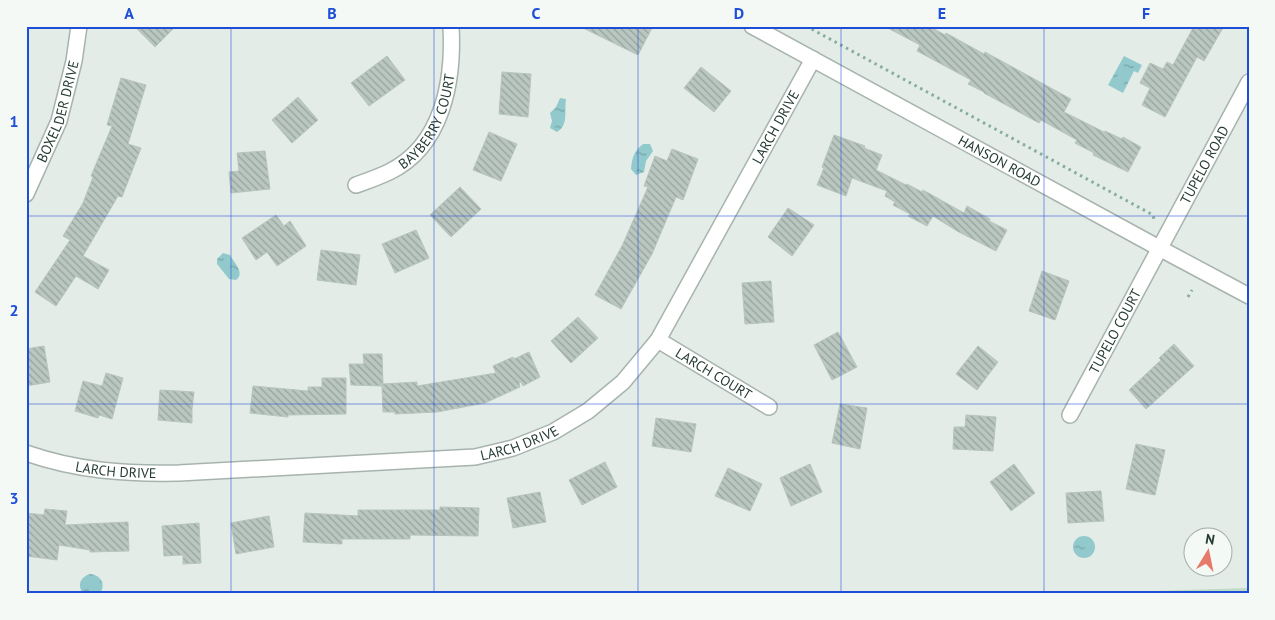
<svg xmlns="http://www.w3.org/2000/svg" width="1275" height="620" viewBox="0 0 1275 620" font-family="'PT Sans',sans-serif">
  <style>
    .pitch { fill: #bfdbc3 }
    .water { fill: url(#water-ripples) }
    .building { fill: url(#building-back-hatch); stroke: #b7c5bd }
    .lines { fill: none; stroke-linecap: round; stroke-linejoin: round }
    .minor-casing { stroke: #a7b4ad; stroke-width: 18 }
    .tertiary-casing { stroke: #a7b4ad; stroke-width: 18 }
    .path { stroke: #87ad9d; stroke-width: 3; stroke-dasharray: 2.5 4; stroke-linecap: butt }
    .minor { stroke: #fff; stroke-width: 15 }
    .tertiary { stroke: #fff; stroke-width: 15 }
    .grid { fill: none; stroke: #1d4ed8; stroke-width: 1; stroke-opacity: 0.55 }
    .labels { text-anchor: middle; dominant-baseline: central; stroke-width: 4.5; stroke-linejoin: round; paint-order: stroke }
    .street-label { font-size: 14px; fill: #253c33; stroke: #f4f9f6 }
    .neatline { fill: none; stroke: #1d4ed8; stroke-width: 2 }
    .grid-label { font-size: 16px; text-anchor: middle; font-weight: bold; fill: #1d4ed8 }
  </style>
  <defs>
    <pattern id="water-ripples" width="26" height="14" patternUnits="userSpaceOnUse" patternTransform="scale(1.25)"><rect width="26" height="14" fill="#91c9cc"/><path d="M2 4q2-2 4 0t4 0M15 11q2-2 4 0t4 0" fill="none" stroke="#76a4a6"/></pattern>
    <pattern id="building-back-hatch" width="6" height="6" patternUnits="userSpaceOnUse" patternTransform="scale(1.25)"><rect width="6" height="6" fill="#b9c7c0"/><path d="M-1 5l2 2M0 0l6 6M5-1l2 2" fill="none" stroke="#96a39d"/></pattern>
  </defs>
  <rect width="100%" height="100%" fill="#e4ece7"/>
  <!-- pitch -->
  <polygon class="pitch" points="1249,588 1249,594 1058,594"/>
  <!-- water -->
  <g class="water">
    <polygon points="1124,56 1142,65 1138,73 1134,71 1123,93 1108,85"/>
    <path d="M 560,98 L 566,99 C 564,111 569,125 557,132 L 550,128 L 552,121 L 550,113 L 556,107 Z"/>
    <path d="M 643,144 L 650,144 L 653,151 L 646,161 L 644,172 L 636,175 L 631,169 C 632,158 634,151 643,144 Z"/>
    <path d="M 223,253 L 230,255 C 235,264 245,273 236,280 L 229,279 L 217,264 L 217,259 Z"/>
    <circle cx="1084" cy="547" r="11"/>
    <path d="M 90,574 C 101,575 106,584 100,594 L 83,594 C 77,585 80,577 90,574 Z"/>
  </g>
  <!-- building -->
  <g class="building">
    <polygon points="134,26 176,26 155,47"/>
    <polygon points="579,26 653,26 638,55"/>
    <polygon points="884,26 929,26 945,35 946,33 984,54 985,52 1071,99 1064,112 1104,132 1105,131 1122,139 1123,137 1141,147 1128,172 1093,155 1094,153 1075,143 1077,140 1041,120 1039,123 984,93 984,92 968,84 971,80 917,51 920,45"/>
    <polygon points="1194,26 1224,26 1204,61 1197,57 1165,117 1142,105 1150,88 1140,83 1150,63 1163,69 1167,62 1173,65"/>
    <polygon points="387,56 405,80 369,106 351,83"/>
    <polygon points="701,67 731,91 714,112 684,88"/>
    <polygon points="502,72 531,74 528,117 499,114"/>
    <polygon points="121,78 146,85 128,144 141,148 122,197 118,196 83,256 109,270 98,289 76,276 56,306 35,292 70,240 63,236 83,203 93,177 91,176 112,126 107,125"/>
    <polygon points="298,97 318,120 292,143 272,120"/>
    <polygon points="489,132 517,144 501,181 473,170"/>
    <polygon points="834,135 865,146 864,148 882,155 876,170 906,185 907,184 922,192 923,190 964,213 967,206 990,219 989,221 1007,230 996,251 957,231 933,216 927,226 908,216 910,214 893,205 895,202 885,196 887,191 852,178 846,196 817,185 824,168 822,167"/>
    <polygon points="672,149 698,159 683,200 676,197 652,254 621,309 595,295 622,246 648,187 644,186 655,156 667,161"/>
    <polygon points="265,151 270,189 231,193 229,172 239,171 237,153"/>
    <polygon points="460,187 481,209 451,237 430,215"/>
    <polygon points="788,208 814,225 792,256 768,237"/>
    <polygon points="276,215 284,226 290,221 306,246 277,266 267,252 256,260 242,238"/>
    <polygon points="416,230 429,258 395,273 382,244"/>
    <polygon points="321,250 360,255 356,285 317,280"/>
    <polygon points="1042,271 1069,281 1055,320 1029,311"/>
    <polygon points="771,281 774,322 745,324 742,283"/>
    <polygon points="578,317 598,338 571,363 551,341"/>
    <polygon points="838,332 857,367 832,380 814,345"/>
    <polygon points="1174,344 1194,366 1146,409 1129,390 1161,360 1159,358"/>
    <polygon points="44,346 50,382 26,386 26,349"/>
    <polygon points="978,346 998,362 977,390 956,374"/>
    <polygon points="529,352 540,377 523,386 521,382 519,383 520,387 485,403 437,412 395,414 395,412 383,412 382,386 351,385 349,364 364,364 363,354 382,354 383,384 417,382 417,386 496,373 493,366 513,357 514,359"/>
    <polygon points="106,373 123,378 112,419 99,415 98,418 75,411 83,381 102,386"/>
    <polygon points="322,378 346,378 346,414 288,415 288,417 250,413 253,386 308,391 308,387 322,387"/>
    <polygon points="160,390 194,392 192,409 192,423 158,420"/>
    <polygon points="840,404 867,408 860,449 832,443"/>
    <polygon points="966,415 996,417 993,451 953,449 954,427 965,427"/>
    <polygon points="656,418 696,424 691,452 652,446"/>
    <polygon points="1136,444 1165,450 1155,495 1126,489"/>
    <polygon points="605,462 617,487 582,505 569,480"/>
    <polygon points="810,464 822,492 791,506 780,478"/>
    <polygon points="1014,464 1035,493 1011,511 990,482"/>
    <polygon points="728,468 762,484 750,511 715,496"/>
    <polygon points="1101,491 1104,521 1068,523 1066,493"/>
    <polygon points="540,492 546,522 513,528 507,498"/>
    <polygon points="440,507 479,508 478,536 410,535 410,539 342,539 342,544 303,542 305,513 358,516 358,510 440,510"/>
    <polygon points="45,509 67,511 65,525 128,522 129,551 90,552 90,550 59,545 57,560 26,556 26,513 44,515"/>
    <polygon points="269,516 274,547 236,554 231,523"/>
    <polygon points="199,523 201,563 183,564 183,555 164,556 162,526"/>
  </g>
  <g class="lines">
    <!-- minor casing -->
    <g class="minor-casing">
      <g id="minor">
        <path id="s1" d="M 356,185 C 367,181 379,177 389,172 C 443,146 454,80 451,26"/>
        <path id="s2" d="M 26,194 L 59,121 L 74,61 L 79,26"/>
        <path id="s3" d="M 658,340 L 769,407"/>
        <path id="s4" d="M 1070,415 L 1249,82"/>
        <path id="s5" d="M 26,453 C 78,471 125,474 179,473 L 475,457 L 513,448 L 553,432 L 588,411 L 623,382 L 658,340 L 813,59"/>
      </g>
    </g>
    <!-- tertiary casing -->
    <g class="tertiary-casing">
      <g id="tertiary">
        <path id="s6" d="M 752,26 L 1159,248 L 1249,296"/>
      </g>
    </g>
    <!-- path -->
    <g class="path">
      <polyline points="806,26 1153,215 1154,220"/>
      <polyline points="1188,297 1192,290"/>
    </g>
    <!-- minor -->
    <use href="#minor" class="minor"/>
    <!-- tertiary -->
    <use href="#tertiary" class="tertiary"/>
  </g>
  <!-- grid -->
  <path class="grid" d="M 231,26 L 231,594M 434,26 L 434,594M 638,26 L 638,594M 841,26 L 841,594M 1044,26 L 1044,594M 26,216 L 1249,216M 26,404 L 1249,404"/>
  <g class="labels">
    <!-- street labels -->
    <g class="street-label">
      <text stroke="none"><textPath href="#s2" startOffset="89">BOXELDER DRIVE</textPath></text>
      <text stroke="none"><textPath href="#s1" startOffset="102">BAYBERRY COURT</textPath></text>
      <text stroke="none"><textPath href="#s5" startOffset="918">LARCH DRIVE</textPath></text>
      <text stroke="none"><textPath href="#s6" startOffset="282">HANSON ROAD</textPath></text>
      <text stroke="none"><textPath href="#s4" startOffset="284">TUPELO ROAD</textPath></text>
      <text stroke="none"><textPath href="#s4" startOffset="95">TUPELO COURT</textPath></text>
      <text stroke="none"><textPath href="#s3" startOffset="65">LARCH COURT</textPath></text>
      <text stroke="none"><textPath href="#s5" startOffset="498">LARCH DRIVE</textPath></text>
      <text stroke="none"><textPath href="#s5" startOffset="92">LARCH DRIVE</textPath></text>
    </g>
  </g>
  <!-- border -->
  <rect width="1275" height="620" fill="none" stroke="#f4f9f6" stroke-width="55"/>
  <!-- north arrow -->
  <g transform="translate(1208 552) rotate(10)"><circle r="24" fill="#f4f9f6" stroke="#a1ada8"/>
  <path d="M0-4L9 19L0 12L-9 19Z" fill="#e67968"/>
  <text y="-8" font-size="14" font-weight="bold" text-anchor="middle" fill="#253c33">N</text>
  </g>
  <rect x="28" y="28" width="1220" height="564" class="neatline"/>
  <g class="grid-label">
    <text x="129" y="19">A</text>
    <text x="332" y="19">B</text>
    <text x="536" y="19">C</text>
    <text x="739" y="19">D</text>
    <text x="942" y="19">E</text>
    <text x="1146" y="19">F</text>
    <text x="14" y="127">1</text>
    <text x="14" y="316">2</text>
    <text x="14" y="504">3</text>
  </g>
</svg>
